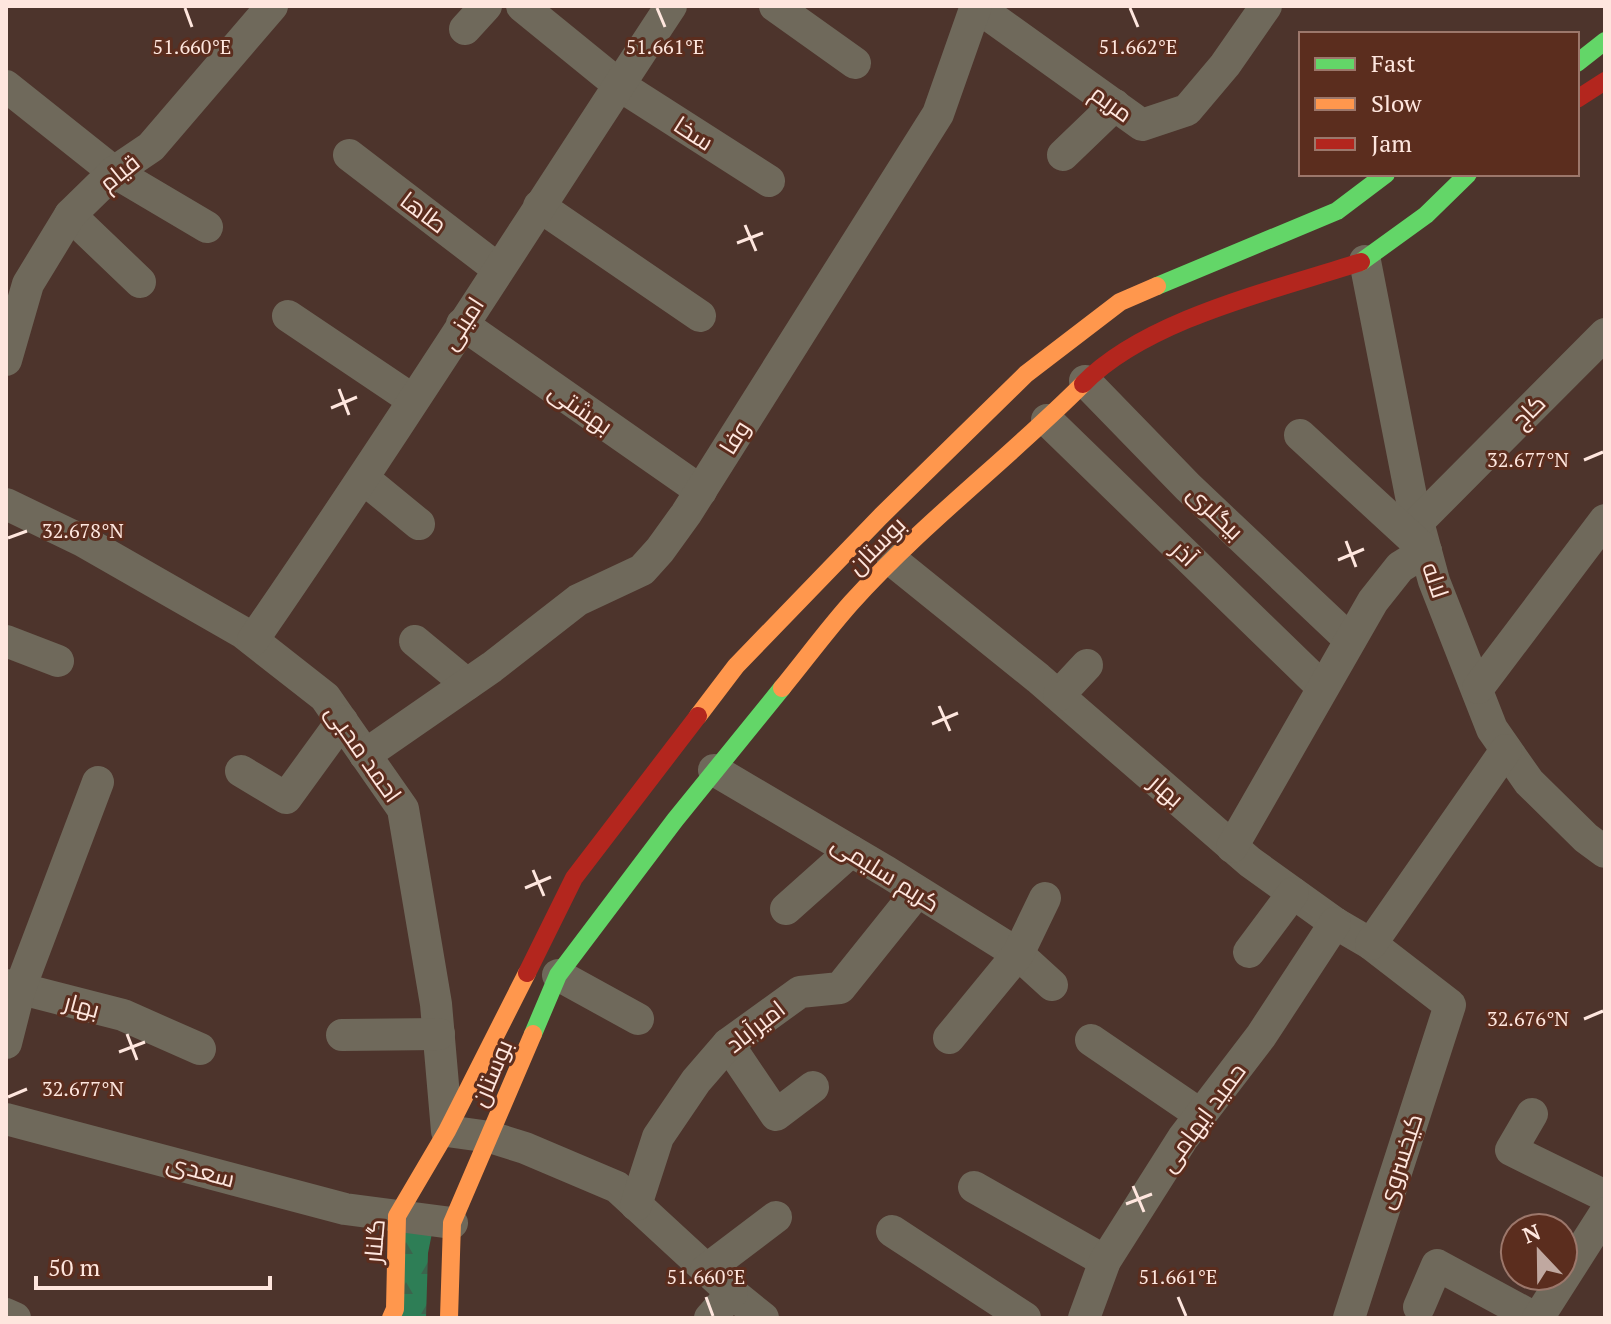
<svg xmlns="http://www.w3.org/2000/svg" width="1611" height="1324" viewBox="0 0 1611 1324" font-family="'PT Serif',Cairo,serif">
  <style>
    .forest { fill: url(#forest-firs) }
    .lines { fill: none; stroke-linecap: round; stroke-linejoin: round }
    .street { stroke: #6f695b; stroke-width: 32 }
    .fast { stroke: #63d668; stroke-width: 18 }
    .slow { stroke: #ff974d; stroke-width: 18 }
    .jam { stroke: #b3261e; stroke-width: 18 }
    .ticks { fill: none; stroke: #fee6de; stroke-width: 3 }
    .labels { text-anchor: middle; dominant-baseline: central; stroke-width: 6; stroke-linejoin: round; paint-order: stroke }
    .street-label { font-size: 24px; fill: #fee6de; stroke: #5b2d1e }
    .ticks-label { font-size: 20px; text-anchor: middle; fill: #fee6de; stroke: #5b2d1e; stroke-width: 6; stroke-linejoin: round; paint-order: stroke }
  </style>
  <defs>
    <pattern id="forest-firs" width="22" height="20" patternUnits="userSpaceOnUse" patternTransform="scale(2)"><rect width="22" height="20" fill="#2e7e56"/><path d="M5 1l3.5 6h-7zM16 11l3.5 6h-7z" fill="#3c644d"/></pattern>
  </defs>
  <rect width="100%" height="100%" fill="#4d342c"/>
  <!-- forest -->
  <polygon class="forest" points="403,1231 432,1233 428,1253 426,1318 399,1318"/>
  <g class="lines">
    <!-- street -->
    <g class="street">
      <polyline points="522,6 619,85 769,181"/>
      <polyline points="775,6 855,63"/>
      <polyline points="976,6 1142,125 1187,110 1225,65 1266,6"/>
      <polyline points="465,29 486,6"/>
      <polyline points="6,86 114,172 207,227"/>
      <polyline points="349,155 498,269"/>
      <polyline points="1063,155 1115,105"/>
      <polyline points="539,206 700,316"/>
      <polyline points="70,215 140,282"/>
      <polyline points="1365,261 1411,496 1434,581 1492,729 1529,782 1586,838 1605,852"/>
      <polyline points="288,316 413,400"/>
      <polyline points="462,324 701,491"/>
      <polyline points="6,360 28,284 70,215 114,172 151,147 272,6"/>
      <polyline points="1085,381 1188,487 1350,640"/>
      <polyline points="1047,420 1322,687"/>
      <polyline points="364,479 419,524"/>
      <polyline points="6,504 83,541 242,632 325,697 403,809 436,1004 447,1131 490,1137 525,1148 617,1187 732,1293 763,1318"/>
      <polyline points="1418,522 1605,334"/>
      <polyline points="893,561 1038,678 1250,862 1335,923 1371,944 1450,1005 1349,1318"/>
      <path d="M 253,640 C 397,431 532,217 671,6"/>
      <polyline points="6,641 58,661"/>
      <polyline points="415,641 467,684"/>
      <polyline points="1478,688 1605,520"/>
      <polyline points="1059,695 1087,665"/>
      <polyline points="365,755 492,667 578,600 642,570 660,550 686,514 938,114 976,6"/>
      <polyline points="714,770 887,872 1018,954 1052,985"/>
      <polyline points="241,771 286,798 342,721"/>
      <polyline points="1232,847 1373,601 1400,567 1426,551 1300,435"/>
      <polyline points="786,909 851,851"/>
      <polyline points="1371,944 1506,750"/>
      <polyline points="1249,952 1293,893"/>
      <polyline points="558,975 638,1019"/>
      <polyline points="6,985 123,1015 200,1049"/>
      <polyline points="342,1035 439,1034"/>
      <polyline points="949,1038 1018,954 1045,898"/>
      <polyline points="1091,1040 1201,1115"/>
      <polyline points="6,1043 20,988 98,782"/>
      <polyline points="728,1044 776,1115 813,1087"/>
      <polyline points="1532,1114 1511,1150 1605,1196"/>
      <polyline points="6,1119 345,1209 452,1223"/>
      <polyline points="974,1187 1105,1261"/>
      <polyline points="636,1205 658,1137 696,1081 728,1044 800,992 840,988 917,892"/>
      <polyline points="892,1231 1025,1318"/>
      <polyline points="706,1270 776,1217"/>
      <polyline points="1419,1307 1437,1265 1535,1318"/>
      <polyline points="6,1314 15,1318"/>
      <polyline points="710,1318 732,1293"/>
      <polyline points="1084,1318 1105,1261 1183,1138 1261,1036 1335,923"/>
      <polyline points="1538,1318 1605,1213"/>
    </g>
    <!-- fast -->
    <g class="fast">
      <polyline points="1577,63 1605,41"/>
      <polyline points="1361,262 1426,215 1468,174"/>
      <polyline points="1157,286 1337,211 1386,174"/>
      <polyline points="533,1034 558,975 675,820 782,688"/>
    </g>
    <!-- slow -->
    <g class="slow">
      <path d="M 782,688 C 805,660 827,630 851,603 C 922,524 1008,459 1083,384"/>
      <polyline points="698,716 736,666 881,516 1026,374 1120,302 1157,286"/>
      <polyline points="391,1318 395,1309 397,1216 447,1131 527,973"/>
      <polyline points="449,1318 452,1223 533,1034"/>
    </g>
    <!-- jam -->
    <g class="jam">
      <polyline points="1577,99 1605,81"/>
      <path d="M 1083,384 C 1146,319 1275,290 1361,262"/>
      <polyline points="527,973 574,878 698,716"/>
    </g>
  </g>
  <!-- ticks -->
  <path class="ticks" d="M 185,8 L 192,27M 657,8 L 665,27M 1130,8 L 1138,27M 745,225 L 756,251M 737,243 L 763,233M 339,389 L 349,415M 331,408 L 357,397M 1584,460 L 1603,452M 8,538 L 27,531M 1346,541 L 1356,567M 1338,560 L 1364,549M 939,706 L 950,731M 932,724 L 958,713M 533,870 L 544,896M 525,888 L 551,877M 1584,1019 L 1603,1011M 127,1034 L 137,1060M 119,1052 L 145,1042M 8,1097 L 27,1089M 1133,1186 L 1144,1212M 1126,1204 L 1152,1194M 706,1297 L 713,1316M 1178,1297 L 1186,1316"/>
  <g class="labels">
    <!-- street labels -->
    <g class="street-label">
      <text transform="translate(1112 103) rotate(36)">مریم</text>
      <text transform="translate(694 133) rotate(33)">سخا</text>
      <text transform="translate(119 172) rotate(-39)">قیام</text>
      <text transform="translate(424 212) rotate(37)">طاها</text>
      <text transform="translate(462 323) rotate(-57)">امینی</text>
      <text transform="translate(581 408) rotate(35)">بهشتی</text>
      <text transform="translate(1528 411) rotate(-45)">کاج</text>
      <text transform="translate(734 437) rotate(-58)">وفا</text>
      <text transform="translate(1216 512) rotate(44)">بیگلری</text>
      <text transform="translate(876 545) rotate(-45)">بوستان</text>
      <text transform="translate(1185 553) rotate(44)">آذر</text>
      <text transform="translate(1436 580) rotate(71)">لاله</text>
      <text transform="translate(364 753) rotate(55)">احمد محبی</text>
      <text transform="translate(1167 790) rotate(41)">بهار</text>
      <text transform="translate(886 873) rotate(32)">کریم سلیمی</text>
      <text transform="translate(82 1005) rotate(15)">بهار</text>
      <text transform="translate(755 1026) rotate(-38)">امیرآباد</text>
      <text transform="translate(491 1073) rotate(-67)">بوستان</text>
      <text transform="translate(1202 1117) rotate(-54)">حمید ایهامی</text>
      <text transform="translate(1399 1161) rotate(-72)">کیخسروی</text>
      <text transform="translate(201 1170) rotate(15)">سعدی</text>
      <text transform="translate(374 1241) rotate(-85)">گلنار</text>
    </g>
  </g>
  <g class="ticks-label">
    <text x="192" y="54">51.660°E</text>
    <text x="665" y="54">51.661°E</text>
    <text x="1138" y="54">51.662°E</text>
    <text x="1528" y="467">32.677°N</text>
    <text x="83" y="538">32.678°N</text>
    <text x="1528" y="1026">32.676°N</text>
    <text x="83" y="1096">32.677°N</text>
    <text x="706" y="1284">51.660°E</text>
    <text x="1178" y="1284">51.661°E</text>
  </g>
  <!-- border -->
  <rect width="1611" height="1324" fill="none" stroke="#fee6de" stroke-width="16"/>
  <!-- legend -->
  <rect x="1299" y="32" width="280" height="144" fill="#5b2d1e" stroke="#9c776b" stroke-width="2"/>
  <rect x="1315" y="58" width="40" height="12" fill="#63d668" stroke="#9c776b" stroke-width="2"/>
  <text x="1371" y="72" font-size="24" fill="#fee6de">Fast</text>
  <rect x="1315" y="98" width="40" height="12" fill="#ff974d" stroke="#9c776b" stroke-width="2"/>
  <text x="1371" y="112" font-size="24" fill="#fee6de">Slow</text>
  <rect x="1315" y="138" width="40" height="12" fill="#b3261e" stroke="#9c776b" stroke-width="2"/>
  <text x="1371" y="152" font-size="24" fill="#fee6de">Jam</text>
  <!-- north arrow -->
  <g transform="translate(1539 1252) rotate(338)"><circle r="38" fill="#5b2d1e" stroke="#9c776b" stroke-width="2"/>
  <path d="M0-6L14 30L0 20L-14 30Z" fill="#c0a8a0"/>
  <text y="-12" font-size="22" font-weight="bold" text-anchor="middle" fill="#fee6de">N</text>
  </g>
  <!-- scale -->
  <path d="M36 1276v12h234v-12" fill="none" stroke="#fee6de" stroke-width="4"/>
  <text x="48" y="1276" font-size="24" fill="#fee6de" stroke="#5b2d1e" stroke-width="6" paint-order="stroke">50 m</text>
</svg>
